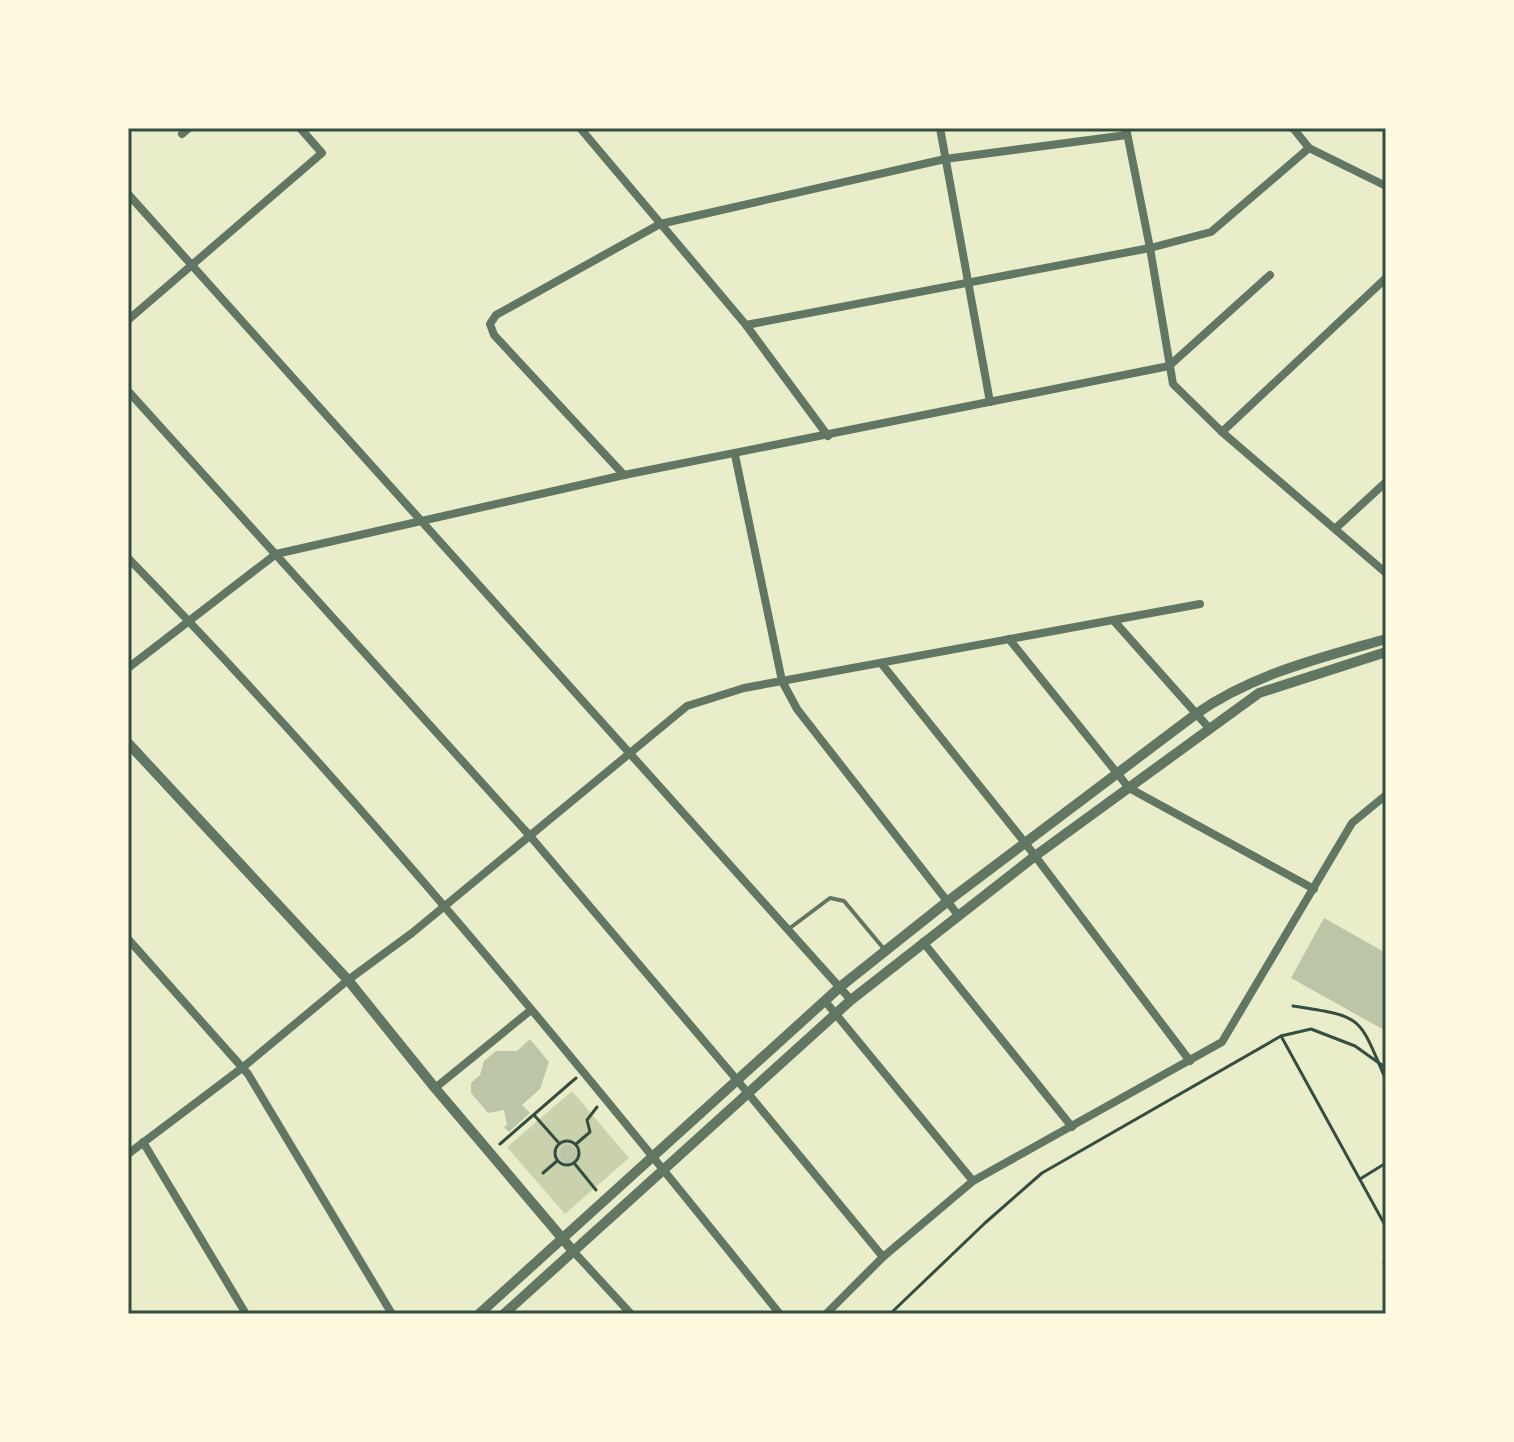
<svg xmlns="http://www.w3.org/2000/svg" width="1514" height="1442" viewBox="0 0 1514 1442" font-family="'Titillium Web',sans-serif">
  <style>
    .green { fill: #cad2ad }
    .building { fill: #bcc5a7 }
    .lines { fill: none; stroke-linecap: round; stroke-linejoin: round }
    .path { stroke: #344e41; stroke-width: 3 }
    .service { stroke: #617663; stroke-width: 4 }
    .minor { stroke: #617663; stroke-width: 8 }
    .tertiary { stroke: #617663; stroke-width: 10 }
    .neatline { fill: none; stroke: #344e41; stroke-width: 3 }
  </style>
  <rect width="100%" height="100%" fill="#e9edc9"/>
  <!-- green -->
  <polygon class="green" points="572,1091 629,1158 565,1214 507,1147"/>
  <!-- building -->
  <g class="building">
    <polygon points="1324,918 1386,953 1386,1031 1291,978"/>
    <polygon points="530,1039 549,1062 540,1089 522,1105 530,1113 509,1132 504,1127 507,1125 504,1110 488,1113 471,1093 471,1083 480,1075 484,1061 496,1051 517,1051"/>
    <circle cx="568" cy="1154" r="9"/>
  </g>
  <g class="lines">
    <!-- path -->
    <g class="path">
      <path d="M 1293,1006 C 1365,1017 1358,1016 1386,1080"/>
      <polyline points="1281,1036 1386,1227"/>
      <polyline points="534,1115 558,1142"/>
      <circle cx="567" cy="1153" r="12"/>
      <polyline points="500,1144 576,1078"/>
      <polyline points="576,1144 590,1132 587,1120 597,1107"/>
      <polyline points="574,1163 596,1190"/>
      <polyline points="543,1173 557,1161"/>
      <polyline points="1360,1179 1386,1163"/>
      <polyline points="1386,1259 1384,1263 1386,1268"/>
      <polyline points="890,1314 985,1223 1042,1173 1281,1036 1311,1029 1355,1046 1386,1068"/>
    </g>
    <!-- service -->
    <polyline class="service" points="790,928 830,898 844,901 884,949"/>
    <!-- minor -->
    <g class="minor">
      <polyline points="580,128 746,325 828,436"/>
      <polyline points="940,128 990,402"/>
      <polyline points="1126,128 1150,248 1173,384 1222,432 1386,573"/>
      <polyline points="1293,128 1309,148 1386,186"/>
      <polyline points="182,134 189,128"/>
      <polyline points="128,194 851,1000"/>
      <polyline points="128,320 322,153 300,128"/>
      <polyline points="746,325 1150,248 1211,232 1309,148"/>
      <polyline points="128,391 530,836 737,1080 883,1257"/>
      <polyline points="1222,432 1386,278"/>
      <polyline points="735,455 782,681 797,709 958,915"/>
      <polyline points="624,475 494,335 490,324 496,315 660,224 945,159 1127,135"/>
      <polyline points="1336,528 1386,482"/>
      <path d="M 128,558 C 360,796 571,1054 779,1313"/>
      <polyline points="1114,621 1209,728"/>
      <polyline points="1009,639 1129,788 1314,889"/>
      <polyline points="881,663 1026,844 1190,1061"/>
      <polyline points="128,668 276,554 624,475 1169,366 1270,275"/>
      <polyline points="128,939 248,1074 392,1314"/>
      <polyline points="923,942 1072,1127"/>
      <polyline points="825,1001 973,1181"/>
      <polyline points="435,1088 531,1010"/>
      <polyline points="143,1142 246,1314"/>
      <polyline points="128,1154 242,1068 348,980 412,933 687,706 744,688 1200,604"/>
      <polyline points="573,1251 631,1314"/>
      <polyline points="826,1314 883,1257 973,1181 1222,1042 1352,823 1386,795"/>
    </g>
    <!-- tertiary -->
    <g class="tertiary">
      <polyline points="128,743 348,980 435,1088 573,1251"/>
      <path d="M 479,1314 L 840,987 L 948,901 L 1196,714 C 1253,674 1320,658 1386,639"/>
      <polyline points="504,1314 851,1000 1035,856 1259,693 1386,652"/>
    </g>
  </g>
  <!-- border -->
  <rect width="1514" height="1442" fill="none" stroke="#fefae0" stroke-width="260"/>
  <rect x="130" y="130" width="1254" height="1182" class="neatline"/>
</svg>
